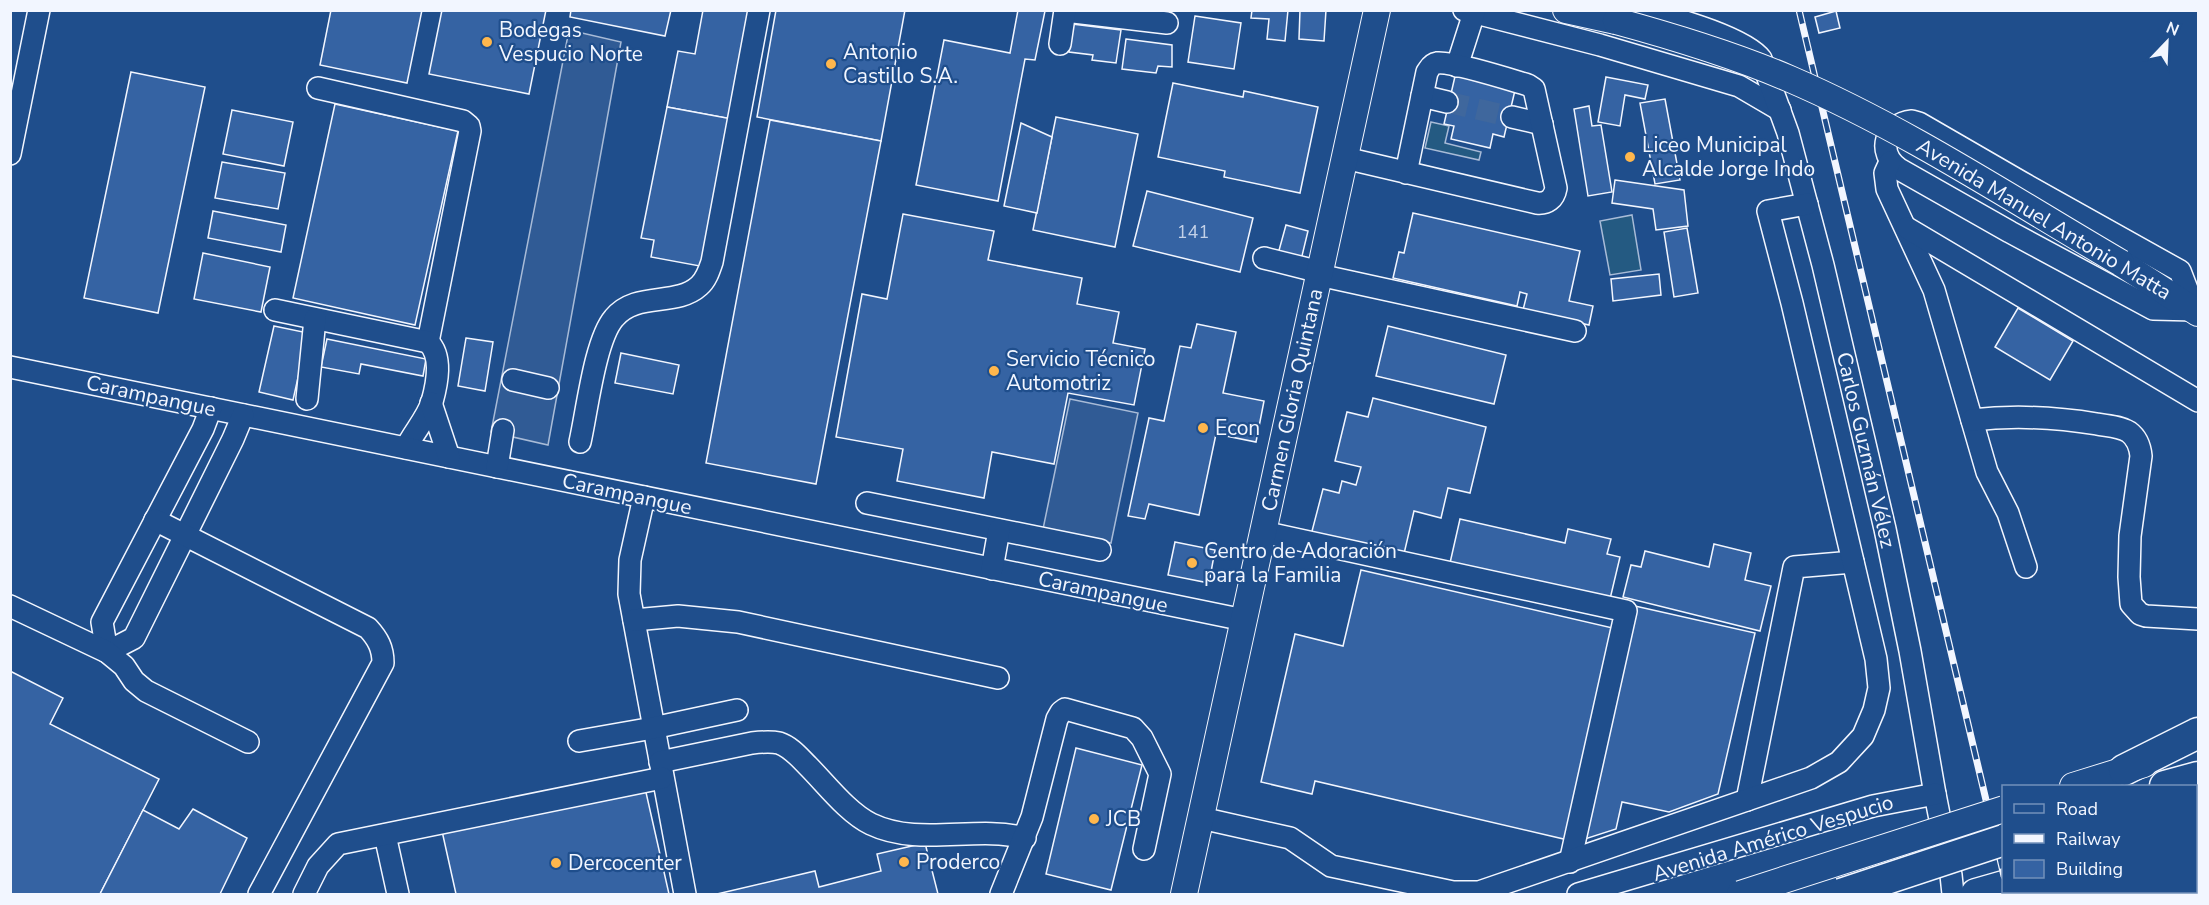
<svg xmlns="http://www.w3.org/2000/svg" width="2209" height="905" viewBox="0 0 2209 905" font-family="'Nunito Sans',sans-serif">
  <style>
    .green { fill: #245a82; stroke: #a8bbd7; stroke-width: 1.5 }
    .parking { fill: #305b95; stroke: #a8bbd7; stroke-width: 1.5 }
    .building { fill: #3563a3; stroke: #f2f6ff; stroke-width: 1.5 }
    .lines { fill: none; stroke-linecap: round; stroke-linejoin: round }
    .minor-tunnel { stroke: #3f679d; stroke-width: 21; stroke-dasharray: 21 10; stroke-linecap: butt }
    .minor-casing { stroke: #f2f6ff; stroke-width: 24 }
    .major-casing { stroke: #f2f6ff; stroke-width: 28 }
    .highway-casing { stroke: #f2f6ff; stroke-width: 33 }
    .minor { stroke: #1f4e8c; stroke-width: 21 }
    .major { stroke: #1f4e8c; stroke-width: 26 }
    .highway { stroke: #1f4e8c; stroke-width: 30 }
    .rail-casing { stroke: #f2f6ff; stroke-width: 7 }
    .rail { stroke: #1f4e8c; stroke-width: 4.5; stroke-dasharray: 14; stroke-linecap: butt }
    .major-bridge-casing { stroke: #f2f6ff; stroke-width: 28; stroke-linecap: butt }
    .highway-bridge-casing { stroke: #f2f6ff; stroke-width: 33; stroke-linecap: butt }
    .major-bridge { stroke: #1f4e8c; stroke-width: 26 }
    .highway-bridge { stroke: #1f4e8c; stroke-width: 30 }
    .poi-dot { fill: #ffb74d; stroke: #1f4e8c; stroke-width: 2 }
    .labels { text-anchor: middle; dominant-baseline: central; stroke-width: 4.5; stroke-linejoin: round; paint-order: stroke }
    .number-label { font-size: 18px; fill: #c3d1e8 }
    .poi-label { font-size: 21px; fill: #f2f6ff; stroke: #1f4e8c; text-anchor: start }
    .street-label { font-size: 21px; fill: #f2f6ff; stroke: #1f4e8c }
  </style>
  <rect width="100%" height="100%" fill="#1f4e8c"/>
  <!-- green -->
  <g class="green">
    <polygon points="1431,122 1449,126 1445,143 1481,152 1479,160 1425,148"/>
    <polygon points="1632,215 1641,270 1610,275 1600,221"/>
  </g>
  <!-- parking -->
  <g class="parking">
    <polygon points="569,30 621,42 548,445 491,432"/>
    <polygon points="1070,399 1138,413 1111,543 1043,529"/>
  </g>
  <!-- building -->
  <g class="building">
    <polygon points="331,10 422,10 407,83 320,65"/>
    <polygon points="442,10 546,10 529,94 429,74"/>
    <polygon points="571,10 671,10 665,36 570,17"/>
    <polygon points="703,10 753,10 732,119 667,107 678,51 695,54"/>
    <polygon points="776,10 905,10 881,141 757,117"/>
    <polygon points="1018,10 1045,11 1035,60 1025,59 998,201 916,185 944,40 1010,53"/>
    <polygon points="1252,10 1288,10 1285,41 1267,39 1269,19 1251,18"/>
    <polygon points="1300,10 1326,10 1324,41 1299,39"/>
    <polygon points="1836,11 1840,28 1819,33 1815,17"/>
    <polygon points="1195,16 1241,23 1234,69 1188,62"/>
    <polygon points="1072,24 1121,30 1116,63 1092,60 1093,55 1069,52"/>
    <polygon points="1126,39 1172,45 1172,67 1158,66 1156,73 1122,69"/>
    <polygon points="131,72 205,87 158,313 84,298"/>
    <polygon points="1456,72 1516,86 1504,137 1493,134 1490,148 1451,139 1454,126 1444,124"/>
    <polygon points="1606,77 1648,85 1645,99 1625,95 1620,126 1598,122"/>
    <polygon points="1173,83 1243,97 1244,91 1318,107 1300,193 1224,177 1225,171 1158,157"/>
    <polygon points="1665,99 1680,180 1655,184 1640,103"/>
    <polygon points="335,104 458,131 415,325 293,298"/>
    <polygon points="1589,106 1592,126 1601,125 1612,192 1588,196 1574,109"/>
    <polygon points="667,107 732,119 705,267 651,257 654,240 641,238"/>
    <polygon points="232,110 293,122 284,166 223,154"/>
    <polygon points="1056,117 1138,134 1115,247 1033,230"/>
    <polygon points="770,120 881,141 816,484 706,463"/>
    <polygon points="1021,123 1052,137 1037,213 1004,206"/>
    <polygon points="222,162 285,173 278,209 215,198"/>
    <polygon points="1615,180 1684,190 1688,226 1656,230 1653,209 1612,203"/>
    <polygon points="1147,191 1253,218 1240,272 1133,246"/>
    <polygon points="213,211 286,225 281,252 208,238"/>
    <polygon points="1413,213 1580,251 1569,301 1593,306 1589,325 1523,310 1527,294 1520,292 1517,306 1393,278 1399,252 1404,253"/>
    <polygon points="903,214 994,231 988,260 1082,278 1077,304 1119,312 1113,343 1145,349 1134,405 1068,393 1054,464 992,452 984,498 897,481 903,449 836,437 862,294 887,299"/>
    <polygon points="1286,225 1308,231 1301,260 1278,254"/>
    <polygon points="1687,228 1698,293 1674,297 1664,232"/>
    <polygon points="203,253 270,267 261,312 194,299"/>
    <polygon points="1659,274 1661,295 1613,301 1611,279"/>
    <polygon points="2018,308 2073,341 2050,380 1995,347"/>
    <polygon points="1197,324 1236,332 1223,393 1264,401 1256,442 1216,434 1199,515 1149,504 1145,519 1128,516 1149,418 1164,421 1180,346 1191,348"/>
    <polygon points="274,326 308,333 293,400 259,392"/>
    <polygon points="1388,326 1506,355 1494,404 1376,376"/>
    <polygon points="466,338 493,342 485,391 458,386"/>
    <polygon points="327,339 426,359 423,376 361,364 359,374 321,367"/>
    <polygon points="621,353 679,365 673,394 615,383"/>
    <polygon points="1373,398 1486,427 1470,493 1448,488 1441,518 1414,511 1403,558 1311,535 1323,489 1339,493 1342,481 1356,485 1361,467 1335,461 1347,412 1368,417"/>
    <polygon points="1460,519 1565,543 1568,529 1611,539 1607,554 1620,557 1610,599 1450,563"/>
    <polygon points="1175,542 1215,550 1209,583 1168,575"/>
    <polygon points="1714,544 1751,553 1745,580 1771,586 1760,631 1623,597 1631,565 1641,567 1645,551 1709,567"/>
    <polygon points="1361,570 1617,629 1568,840 1315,781 1312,794 1261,782 1295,634 1343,646"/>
    <polygon points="1635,606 1755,633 1718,794 1669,812 1622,802 1616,829 1582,840"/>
    <polygon points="10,671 63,698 50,724 159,779 100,894 10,894"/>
    <polygon points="1076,748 1142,765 1111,890 1046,874"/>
    <polygon points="645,788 669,894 456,894 442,831"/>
    <polygon points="193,809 247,838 220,894 100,894 143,810 179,829"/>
    <polygon points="925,843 938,894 717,894 815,871 819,887 881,871 877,854"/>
  </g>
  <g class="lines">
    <!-- minor-tunnel -->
    <polyline class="minor-tunnel" points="1447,102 1512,117"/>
    <!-- minor casing -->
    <g class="minor-casing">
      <g id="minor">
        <polyline points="1464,10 1600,45 1739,86 1780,110"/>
        <path d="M 1645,10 C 1673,18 1744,37 1761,59 L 1788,133 L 1823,265 L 1885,529 L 1910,651 L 1935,794 L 1951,875 L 1953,894"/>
        <polyline points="1065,11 1167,23"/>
        <polyline points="1060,44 1065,10"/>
        <polyline points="1457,66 1474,13"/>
        <polyline points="318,88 463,121 469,126 470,131 428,342"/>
        <polyline points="1422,96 1447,102"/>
        <polyline points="1512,117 1542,124"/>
        <path d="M 1912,121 L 1919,123 L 2021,182 L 2180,271 L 2195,310 L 2153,309 L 2010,232 L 1899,169 C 1876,152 1885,124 1912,121 Z"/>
        <polyline points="10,154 39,10"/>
        <path d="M 1345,158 L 1537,203 C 1547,204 1554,199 1556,188 L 1534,89 L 1528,85 C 1511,80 1451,61 1437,63 C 1431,64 1430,68 1427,72 L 1406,173"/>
        <polyline points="1890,162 1885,173 1887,189 1934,290 1987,472 2008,513 2026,567"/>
        <polyline points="1907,228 2198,401"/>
        <polyline points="1264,258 1320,272"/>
        <polyline points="1319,275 1575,331"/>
        <path d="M 275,310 L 428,342 C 443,356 437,384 432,402 C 427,418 413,433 406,448"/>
        <polyline points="10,367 1244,620"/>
        <polyline points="513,380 548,388"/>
        <polyline points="307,399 315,319"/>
        <polyline points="431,403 449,457"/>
        <polyline points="211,408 203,429 102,622 107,652 134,638 233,439 243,415"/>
        <path d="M 1972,420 C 2015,415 2054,417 2097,424 C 2107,426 2120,426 2129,432 C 2137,438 2140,446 2141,456 L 2130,536 L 2129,577 L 2131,604 L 2140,614 L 2146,616 L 2198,619"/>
        <path d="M 580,442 C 587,411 595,340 614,318 C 636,291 676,307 699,286 C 706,280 709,271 712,262 L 759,10"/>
        <polyline points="497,467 503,430"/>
        <polyline points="644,497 630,560 629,594 685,894"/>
        <polyline points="867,503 1100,550"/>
        <path d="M 155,520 L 368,628 C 378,639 383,648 383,663 L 259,894"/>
        <polyline points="1263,532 1626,611 1570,862"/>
        <polyline points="992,569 999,530"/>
        <polyline points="10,606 107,652 124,666 134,681 146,691 248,742"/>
        <polyline points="634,620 678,616 738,622 998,678"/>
        <polyline points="579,741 653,728 737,710"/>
        <path d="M 660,762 L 752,743 C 761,742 770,741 779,743 C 791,747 799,757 808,766 C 826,784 848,813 871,824 C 919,847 976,825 1025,838"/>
        <polyline points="1747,800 1794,567 1853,562"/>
        <polyline points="1201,818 1290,838 1331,866 1453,892 1479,892 1811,778 1839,762 1863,736 1874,710 1879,688 1876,659 1792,303 1768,211 1807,204"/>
        <polyline points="385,835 398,894"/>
        <polyline points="304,894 318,866 338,844 662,778"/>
        <polyline points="1001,894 1032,817 1057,719 1061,712 1065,709 1133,728 1142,738 1160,774 1144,849"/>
        <polyline points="1578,894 1873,806 1935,794"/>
      </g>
    </g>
    <!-- major casing -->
    <g class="major-casing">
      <g id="major">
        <polyline points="1566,10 1616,21"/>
        <polyline points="2121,263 2198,313"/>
        <polyline points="2073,786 2144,764"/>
        <polyline points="2192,892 2198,893"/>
        <polyline points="1184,894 1377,10"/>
        <polyline points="2083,894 2101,892"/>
      </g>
    </g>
    <!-- highway casing -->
    <g class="highway-casing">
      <g id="highway">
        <polyline points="2124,770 2198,733"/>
        <polyline points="2165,786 2198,777"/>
        <polyline points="2196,819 2198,817"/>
        <polyline points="2196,845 2198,844"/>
        <polyline points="1976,894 2004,886"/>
      </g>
    </g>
    <!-- minor -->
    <use href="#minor" class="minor"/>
    <!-- major -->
    <use href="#major" class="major"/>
    <!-- highway -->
    <use href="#highway" class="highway"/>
    <!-- rail casing -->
    <g class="rail-casing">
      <g id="rail">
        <polyline points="1799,10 2004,876"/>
        <polyline points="2007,892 2008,894"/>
      </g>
    </g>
    <!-- rail -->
    <use href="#rail" class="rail"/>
    <!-- major-bridge casing -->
    <g class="major-bridge-casing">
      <g id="major-bridge">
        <path d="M 1616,21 C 1675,37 1734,55 1790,79 C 1906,129 2013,200 2121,263"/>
        <polyline points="1740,894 2004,809"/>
      </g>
    </g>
    <!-- highway-bridge casing -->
    <g class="highway-bridge-casing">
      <polyline id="highway-bridge" points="1841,894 2004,840"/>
    </g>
    <!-- major-bridge -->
    <use href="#major-bridge" class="major-bridge"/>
    <!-- highway-bridge -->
    <use href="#highway-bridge" class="highway-bridge"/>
  </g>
  <!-- markers -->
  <g class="poi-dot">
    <circle cx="487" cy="42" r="6"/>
    <circle cx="831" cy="64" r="6"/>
    <circle cx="1630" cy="157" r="6"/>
    <circle cx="994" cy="371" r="6"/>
    <circle cx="1203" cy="428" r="6"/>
    <circle cx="1192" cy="563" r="6"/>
    <circle cx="1094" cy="819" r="6"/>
    <circle cx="904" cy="862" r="6"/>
    <circle cx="556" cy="863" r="6"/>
  </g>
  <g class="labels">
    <!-- number labels -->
    <g class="number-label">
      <text x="1193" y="232">141</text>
    </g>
    <!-- poi labels -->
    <g class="poi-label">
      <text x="499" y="30">Bodegas<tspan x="499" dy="24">Vespucio Norte</tspan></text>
      <text x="843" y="52">Antonio<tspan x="843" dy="24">Castillo S.A.</tspan></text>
      <text x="1642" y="145">Liceo Municipal<tspan x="1642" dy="24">Alcalde Jorge Indo</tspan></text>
      <text x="1006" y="359">Servicio Técnico<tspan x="1006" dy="24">Automotriz</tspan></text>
      <text x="1215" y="428">Econ</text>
      <text x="1204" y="551">Centro de Adoración<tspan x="1204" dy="24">para la Familia</tspan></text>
      <text x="1106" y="819">JCB</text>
      <text x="916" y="862">Proderco</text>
      <text x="568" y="863">Dercocenter</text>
    </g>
    <!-- street labels -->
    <g class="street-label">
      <text transform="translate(2044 219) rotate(31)">Avenida Manuel Antonio Matta</text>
      <text transform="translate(151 396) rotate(12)">Carampangue</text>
      <text transform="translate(1292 400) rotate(-78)">Carmen Gloria Quintana</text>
      <text transform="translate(1866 450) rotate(77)">Carlos Guzmán Vélez</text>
      <text transform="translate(627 494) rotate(12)">Carampangue</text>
      <text transform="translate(1103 592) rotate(12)">Carampangue</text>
      <text transform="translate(1773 838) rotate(-17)">Avenida Américo Vespucio</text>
    </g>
  </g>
  <!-- border -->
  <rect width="2209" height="905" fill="none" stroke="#f2f6ff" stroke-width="24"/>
  <!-- legend -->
  <rect x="2002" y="785" width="195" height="108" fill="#1f4e8c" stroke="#7391ba" stroke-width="1.5"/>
  <rect x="2014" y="804" width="30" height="9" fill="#1f4e8c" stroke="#7391ba" stroke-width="1.5"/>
  <text x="2056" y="815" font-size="18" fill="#f2f6ff">Road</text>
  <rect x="2014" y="834" width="30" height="9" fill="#f2f6ff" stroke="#7391ba" stroke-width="1.5"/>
  <text x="2056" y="845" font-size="18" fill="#f2f6ff">Railway</text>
  <rect x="2014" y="860" width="30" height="18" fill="#3563a3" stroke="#7391ba" stroke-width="1.5"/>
  <text x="2056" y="875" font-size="18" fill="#f2f6ff">Building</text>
  <!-- north arrow -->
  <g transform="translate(2167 42) rotate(23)" stroke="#1f4e8c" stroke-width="4.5" paint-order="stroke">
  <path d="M0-4.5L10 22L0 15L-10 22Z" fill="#f2f6ff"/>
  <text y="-9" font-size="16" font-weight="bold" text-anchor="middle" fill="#f2f6ff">N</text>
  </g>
</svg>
